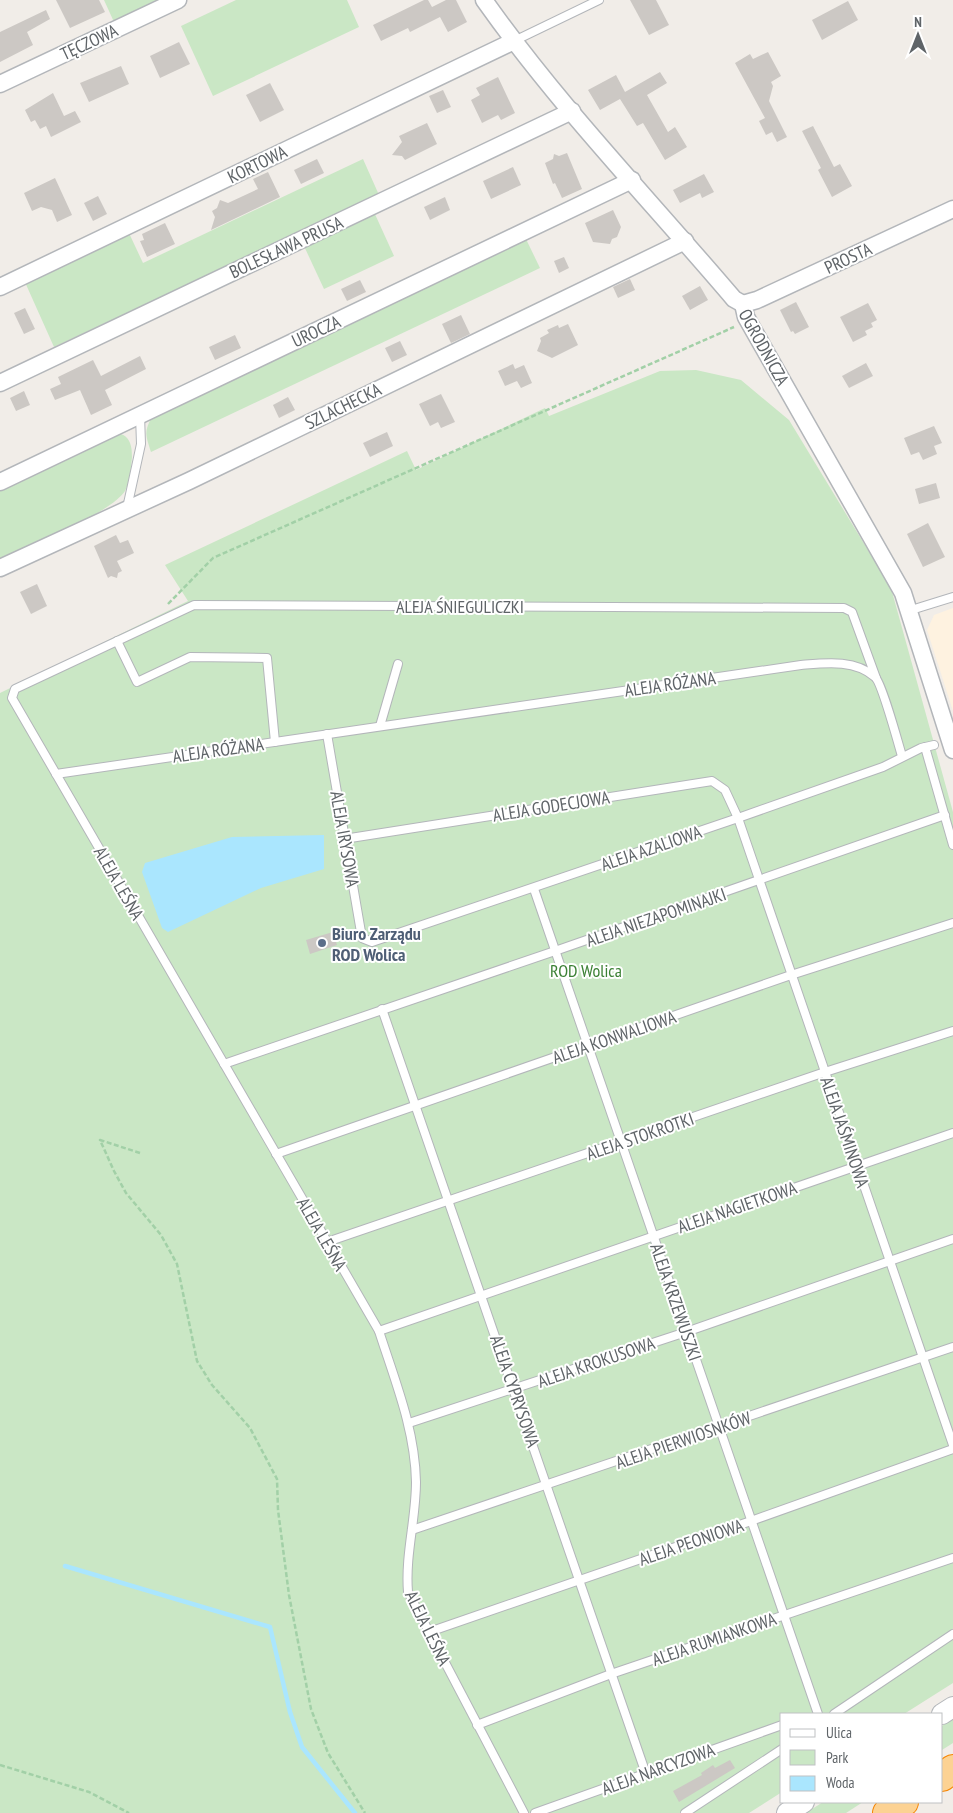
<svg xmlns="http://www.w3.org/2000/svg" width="953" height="1813" viewBox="0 0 953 1813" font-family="'PT Sans Narrow',sans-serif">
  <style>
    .commercial { fill: #fef2e0 }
    .green { fill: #cae7c5 }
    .water { fill: #aae6fe }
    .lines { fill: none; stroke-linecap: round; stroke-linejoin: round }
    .stream { stroke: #aae6fe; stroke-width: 4.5 }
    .building { fill: #ccc8c4 }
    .service-casing { stroke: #b3b6ba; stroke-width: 10 }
    .minor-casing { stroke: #b3b6ba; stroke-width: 19 }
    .tertiary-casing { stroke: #b3b6ba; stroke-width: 22 }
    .motorway-casing { stroke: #f68502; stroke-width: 30 }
    .path { stroke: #a2d0a7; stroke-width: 2.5; stroke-dasharray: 5 2.5; stroke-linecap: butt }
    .service { stroke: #fff; stroke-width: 8 }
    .minor { stroke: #fff; stroke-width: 16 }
    .tertiary { stroke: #fff; stroke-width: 20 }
    .motorway { stroke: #fcd293; stroke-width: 28 }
    .service-dot { fill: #5c6f8a; stroke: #fff; stroke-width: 2 }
    .labels { text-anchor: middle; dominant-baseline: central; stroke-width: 4; stroke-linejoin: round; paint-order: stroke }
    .street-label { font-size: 18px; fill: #5f6468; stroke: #fff }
    .service-label { font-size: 18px; font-weight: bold; fill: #4e5e75; stroke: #fff; text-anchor: start }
    .park-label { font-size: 18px; fill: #3c8135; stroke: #fff }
  </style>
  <rect width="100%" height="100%" fill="#f1ede8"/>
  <!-- commercial -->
  <polygon class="commercial" points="953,608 953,711 927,630 934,615"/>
  <!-- green -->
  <g class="green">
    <polygon points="104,0 159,0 114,22"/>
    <polygon points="236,0 347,0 359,27 213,96 181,26"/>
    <polygon points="363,159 379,195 54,347 24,280 128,231 143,263"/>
    <polygon points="374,212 394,256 324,289 304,246"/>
    <path d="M 525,237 L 540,268 L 151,452 C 145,434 144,431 153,415 Z"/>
    <polygon points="696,370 741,380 789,420 891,588 953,812 953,1683 904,1714 782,1714 782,1792 749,1813 0,1813 0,693 188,601 165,565 407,451 416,470 545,408 549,416 660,371"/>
    <path d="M 118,433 C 130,436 132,445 132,457 C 131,467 130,482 125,491 C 110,514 28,546 0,560 L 0,486 Z"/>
    <polygon points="953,1718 953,1743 942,1750 942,1726"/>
    <polygon points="823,1802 863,1802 846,1813 806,1813"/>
  </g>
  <!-- water -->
  <polygon class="water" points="324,835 324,869 261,888 168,932 162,928 142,872 145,863 232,837"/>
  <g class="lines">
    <!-- stream -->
    <polyline class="stream" points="65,1566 270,1627 290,1712 302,1747 355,1813"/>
  </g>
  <!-- building -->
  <g class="building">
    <polygon points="56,0 99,0 105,12 70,28"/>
    <polygon points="424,0 428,0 432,7 446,0 456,0 467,22 448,32 440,17 410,32 408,28 381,41 373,25"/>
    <polygon points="630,0 656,0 669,25 649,35"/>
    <polygon points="848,1 858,20 822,40 812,20"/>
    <polygon points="46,10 50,19 27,32 33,45 0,62 0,32"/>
    <polygon points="179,42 190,64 160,78 150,56"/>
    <polygon points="768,52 781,76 771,82 773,86 769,101 787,137 777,142 772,132 766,135 759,121 765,118 735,63 750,54 753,59"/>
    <polygon points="121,66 129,84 89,102 80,83"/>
    <polygon points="660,72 667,83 647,95 668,132 675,127 687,147 665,160 643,123 637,126 620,99 600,110 588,90 616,75 625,92"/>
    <polygon points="498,77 515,113 501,120 498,115 482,123 471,100 480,95 476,88"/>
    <polygon points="270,83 284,110 260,122 246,95"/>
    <polygon points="443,90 451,107 437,113 429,96"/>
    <polygon points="53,93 64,116 75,111 81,122 51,137 46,126 40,129 35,120 31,122 25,110"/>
    <polygon points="427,123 437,144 405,160 402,156 392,155 402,142 399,136"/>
    <polygon points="813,126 834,167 840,164 852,186 832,197 818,170 821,168 802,131"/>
    <polygon points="567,153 582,189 562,198 555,183 553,184 545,163 553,159 554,154 559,156"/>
    <polygon points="317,159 324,173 301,184 294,170"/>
    <polygon points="513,167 521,185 491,199 483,181"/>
    <polygon points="268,172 280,197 211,230 215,217 212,211 217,208 220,200 228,203 258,189 253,179"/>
    <polygon points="704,174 714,192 702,198 700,193 680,203 673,190"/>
    <polygon points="55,178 72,215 57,222 52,210 41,207 32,211 24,193"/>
    <polygon points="98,196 107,214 93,221 84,203"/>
    <polygon points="445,197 450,210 430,220 424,207"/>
    <polygon points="613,210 621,227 617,237 612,239 610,244 593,242 585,223"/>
    <polygon points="165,223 175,244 147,257 140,241 144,240 142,234"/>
    <polygon points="564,257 569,268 559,273 554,261"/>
    <polygon points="630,279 635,290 618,298 613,287"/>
    <polygon points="360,280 366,292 347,301 341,289"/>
    <polygon points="700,286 708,300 690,310 682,296"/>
    <polygon points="796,302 809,327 795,334 793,331 791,332 780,310"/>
    <polygon points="868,303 877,320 871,323 873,327 865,331 867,335 853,342 840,317"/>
    <polygon points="25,308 35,329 24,334 14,313"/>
    <polygon points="461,315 470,334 451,343 442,324"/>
    <polygon points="568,324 578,345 552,358 537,351 541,341 540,338 549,333 547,330 558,325 559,328"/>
    <polygon points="235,335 241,348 215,360 209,347"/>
    <polygon points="400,341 407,355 392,362 385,348"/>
    <polygon points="140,356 146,369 105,390 112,405 91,415 80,390 55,400 50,389 61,384 58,377 93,360 101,376"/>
    <polygon points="866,363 873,376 849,388 842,376"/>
    <polygon points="513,364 515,369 524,365 532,383 521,388 517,381 505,386 498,371"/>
    <polygon points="24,391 30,405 16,411 10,398"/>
    <polygon points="441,394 455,422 441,428 438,422 430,426 419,404"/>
    <polygon points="288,397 295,410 279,418 273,405"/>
    <polygon points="934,426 942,443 934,446 937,454 923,460 919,452 911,455 904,438"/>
    <polygon points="387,432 393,446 370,457 363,443"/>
    <polygon points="936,483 940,498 919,504 915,489"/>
    <polygon points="928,523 945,557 923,567 907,534"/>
    <polygon points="116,535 120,543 128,540 134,553 117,561 122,571 118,573 117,578 111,576 108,578 94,546"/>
    <polygon points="37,584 47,606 31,614 20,592"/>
    <polygon points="333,932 337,945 310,954 306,940"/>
    <polygon points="730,1760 735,1768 679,1802 673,1791 702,1775 701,1773 713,1765 715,1768"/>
  </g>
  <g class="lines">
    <!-- service casing -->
    <g class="service-casing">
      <g id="service">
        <polyline points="514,41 599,0"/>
        <polyline points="127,508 141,444 140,415"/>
        <polyline points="908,611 953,597"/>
        <polyline points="117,641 137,682 190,657 267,658 275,742"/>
        <polyline points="380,726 398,664"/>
        <polyline points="327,734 362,938 372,942 738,818 883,767 921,748 934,745"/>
        <polyline points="925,747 953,845"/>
        <path d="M 56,774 L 801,665 C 825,663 855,659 875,677 C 882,683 898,743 902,756"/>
        <polyline points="344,839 712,781 725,790 738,818 953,1445"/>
        <polyline points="534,889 818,1714"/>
        <polyline points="382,1009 646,1774"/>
        <polyline points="224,1064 555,951 945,815"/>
        <polyline points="276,1154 791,975 953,923"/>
        <polyline points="327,1242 825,1072 953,1031"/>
        <polyline points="379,1331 953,1133"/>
        <polyline points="409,1423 686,1332 953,1239"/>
        <polyline points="412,1530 953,1347"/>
        <polyline points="429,1632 751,1521 953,1449"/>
        <polyline points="834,1714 953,1634"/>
        <polyline points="477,1725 611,1674 953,1558"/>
        <path d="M 524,1813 L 408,1592 C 405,1555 416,1519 416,1482 C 415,1429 395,1381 379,1331 L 12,698 L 15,689 L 194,605 L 844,608 L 852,612 L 876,678"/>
        <polyline points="535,1813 782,1725"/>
        <polyline points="685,1813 782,1749"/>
      </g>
    </g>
    <!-- minor casing -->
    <g class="minor-casing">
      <g id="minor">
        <path d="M 484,0 C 559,106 650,200 734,299 L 743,304"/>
        <polyline points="0,84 178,0"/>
        <polyline points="0,287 514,41"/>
        <polyline points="743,304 746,317 903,593 953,750"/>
        <polyline points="743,304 757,300 953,209"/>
        <polyline points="0,383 572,111"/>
        <polyline points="0,482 632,180"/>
        <polyline points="0,568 189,481 685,241"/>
      </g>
    </g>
    <!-- tertiary casing -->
    <g class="tertiary-casing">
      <g id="tertiary">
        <polyline points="942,1714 953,1707"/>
        <polyline points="787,1813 804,1802"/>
      </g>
    </g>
    <!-- motorway casing -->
    <g class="motorway-casing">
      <g id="motorway">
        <polyline points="942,1777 953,1769"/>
        <polyline points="887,1813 904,1802"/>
      </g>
    </g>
    <!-- path -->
    <g class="path">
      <polyline points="168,604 213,558 734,327"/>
      <polyline points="140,1153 100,1140 114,1171 126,1193 161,1235 177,1264 197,1361 212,1385 250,1428 277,1479 278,1510 289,1595 311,1709 328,1753 365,1813"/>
      <polyline points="0,1765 89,1792 129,1813"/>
    </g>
    <!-- service -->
    <use href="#service" class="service"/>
    <!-- minor -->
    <use href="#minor" class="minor"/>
    <!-- tertiary -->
    <use href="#tertiary" class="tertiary"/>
    <!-- motorway -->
    <use href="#motorway" class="motorway"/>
  </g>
  <!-- markers -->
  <circle class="service-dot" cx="322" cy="943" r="5"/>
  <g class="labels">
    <!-- street labels -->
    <g class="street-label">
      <text transform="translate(89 42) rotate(-25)">TĘCZOWA</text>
      <text transform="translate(257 164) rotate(-26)">KORTOWA</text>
      <text transform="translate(286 247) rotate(-25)">BOLESŁAWA PRUSA</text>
      <text transform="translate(848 258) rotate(-25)">PROSTA</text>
      <text transform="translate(316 331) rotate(-25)">UROCZA</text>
      <text transform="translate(764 347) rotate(61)">OGRODNICZA</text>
      <text transform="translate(343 406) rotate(-26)">SZLACHECKA</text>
      <text x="460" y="606">ALEJA ŚNIEGULICZKI</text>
      <text transform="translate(670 684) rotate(-8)">ALEJA RÓŻANA</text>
      <text transform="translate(218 750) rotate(-8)">ALEJA RÓŻANA</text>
      <text transform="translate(551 806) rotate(-9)">ALEJA GODECJOWA</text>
      <text transform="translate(345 839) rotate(80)">ALEJA IRYSOWA</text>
      <text transform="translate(651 848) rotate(-19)">ALEJA AZALIOWA</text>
      <text transform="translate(119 883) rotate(60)">ALEJA LEŚNA</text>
      <text transform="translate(656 917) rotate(-19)">ALEJA NIEZAPOMINAJKI</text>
      <text transform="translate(614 1037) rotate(-19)">ALEJA KONWALIOWA</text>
      <text transform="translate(845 1132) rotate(71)">ALEJA JAŚMINOWA</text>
      <text transform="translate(640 1136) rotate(-19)">ALEJA STOKROTKI</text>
      <text transform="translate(737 1207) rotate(-19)">ALEJA NAGIETKOWA</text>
      <text transform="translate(322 1234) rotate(60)">ALEJA LEŚNA</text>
      <text transform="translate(676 1302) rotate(71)">ALEJA KRZEWUSZKI</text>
      <text transform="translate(596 1362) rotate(-19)">ALEJA KROKUSOWA</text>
      <text transform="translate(515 1391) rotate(71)">ALEJA CYPRYSOWA</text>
      <text transform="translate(683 1440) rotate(-19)">ALEJA PIERWIOSNKÓW</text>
      <text transform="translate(691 1542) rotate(-19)">ALEJA PEONIOWA</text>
      <text transform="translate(428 1628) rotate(64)">ALEJA LEŚNA</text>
      <text transform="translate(714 1639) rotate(-19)">ALEJA RUMIANKOWA</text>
      <text transform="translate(658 1769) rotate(-20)">ALEJA NARCYZOWA</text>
    </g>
    <!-- service labels -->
    <g class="service-label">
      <text x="332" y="933">Biuro Zarządu<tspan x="332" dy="21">ROD Wolica</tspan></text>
    </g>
    <!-- park labels -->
    <g class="park-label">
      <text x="586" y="970">ROD Wolica</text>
    </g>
  </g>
  <!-- legend -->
  <rect x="780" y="1713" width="162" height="90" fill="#ffffff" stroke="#bfc1c3"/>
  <rect x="790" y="1729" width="25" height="8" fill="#ffffff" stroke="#bfc1c3"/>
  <text x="826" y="1738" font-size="15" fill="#5f6468">Ulica</text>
  <rect x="790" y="1750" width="25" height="15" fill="#cae7c5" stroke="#bfc1c3"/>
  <text x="826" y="1763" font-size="15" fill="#5f6468">Park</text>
  <rect x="790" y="1776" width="25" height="15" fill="#aae6fe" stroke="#bfc1c3"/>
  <text x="826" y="1788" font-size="15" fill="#5f6468">Woda</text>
  <!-- north arrow -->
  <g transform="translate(918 35)" stroke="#ffffff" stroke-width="4" paint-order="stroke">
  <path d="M0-4L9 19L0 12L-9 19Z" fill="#5f6468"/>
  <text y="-8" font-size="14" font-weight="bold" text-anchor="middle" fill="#5f6468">N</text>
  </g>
</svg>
